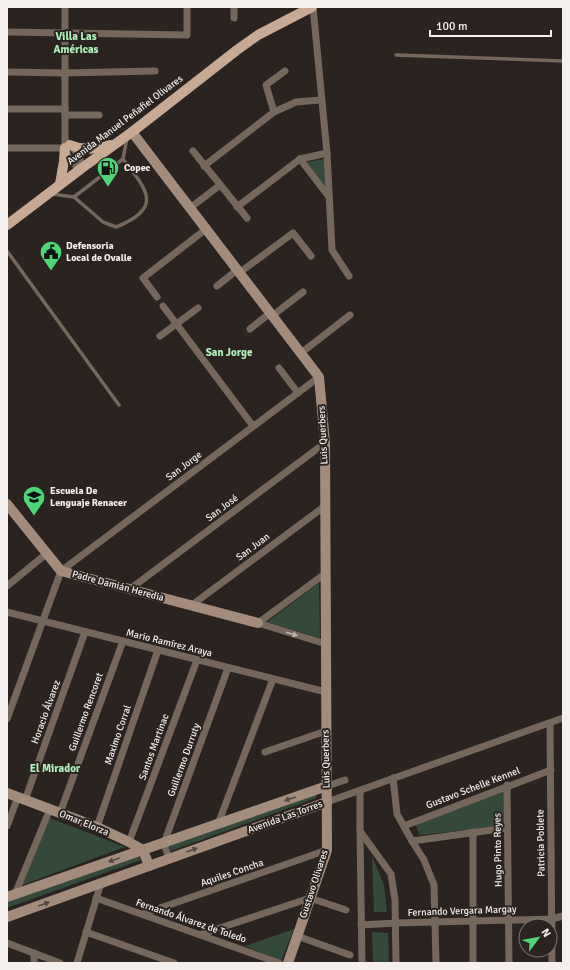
<svg xmlns="http://www.w3.org/2000/svg" width="570" height="970" viewBox="0 0 570 970" font-family="Signika,sans-serif">
  <style>
    .green { fill: #34493a }
    .lines { fill: none; stroke-linecap: round; stroke-linejoin: round }
    .lane { stroke: #76675d; stroke-width: 3.5 }
    .street { stroke: #76675d; stroke-width: 7 }
    .secondary { stroke: #a48c7c; stroke-width: 10 }
    .primary { stroke: #c8a994; stroke-width: 10 }
    .oneway { fill: #bcb2ad }
    .oneway2 { fill: #554840 }
    .labels { text-anchor: middle; dominant-baseline: central; stroke-width: 4; stroke-linejoin: round; paint-order: stroke }
    .street-label { font-size: 10px; fill: #f5f0ee; stroke: #2a2320 }
    .poi-label { font-size: 10px; font-weight: bold; fill: #f5f0ee; stroke: #2a2320; text-anchor: start }
    .neighbourhood-label { font-size: 11px; font-weight: bold; fill: #b0f3bc; stroke: #2a2320 }
  </style>
  <rect width="100%" height="100%" fill="#2a2320"/>
  <!-- green -->
  <g class="green">
    <polygon points="324,159 326,188 306,162"/>
    <polygon points="319,583 320,638 267,622"/>
    <polygon points="510,787 510,826 420,835 414,822"/>
    <polygon points="316,792 316,798 171,851 169,845"/>
    <polygon points="50,818 125,847 22,885"/>
    <polygon points="139,856 141,860 7,908 7,902"/>
    <polygon points="372,856 384,885 387,912 374,912"/>
    <polygon points="294,929 281,961 245,946"/>
    <polygon points="372,932 388,933 389,963 373,963"/>
  </g>
  <g class="lines">
    <!-- lane -->
    <g class="lane">
      <polyline points="396,55 563,61"/>
      <polyline points="52,194 74,197 123,159 127,138"/>
      <path d="M 74,197 L 103,222 L 116,227 C 164,208 147,190 123,159"/>
      <polyline points="7,251 119,405"/>
    </g>
    <!-- street -->
    <g class="street">
      <polyline points="65,7 65,148 69,159 80,170"/>
      <polyline points="234,7 234,18"/>
      <polyline points="313,7 327,153 332,250 349,276"/>
      <polyline points="7,32 187,35 187,7"/>
      <polyline points="7,72 65,73 155,71"/>
      <polyline points="7,109 65,109"/>
      <polyline points="274,112 266,85 285,71"/>
      <polyline points="65,115 99,115"/>
      <path d="M 71,145 C 77,153 81,158 82,168"/>
      <polyline points="7,148 65,148"/>
      <polyline points="193,151 247,218"/>
      <polyline points="300,159 329,197"/>
      <polyline points="204,166 274,112 296,102 321,100"/>
      <polyline points="237,207 300,159 327,153"/>
      <polyline points="190,208 220,185"/>
      <polyline points="239,273 293,233 311,256"/>
      <polyline points="217,286 237,270"/>
      <polyline points="157,297 143,278 206,229"/>
      <polyline points="163,306 253,426"/>
      <polyline points="272,316 303,292"/>
      <polyline points="250,329 270,313"/>
      <polyline points="160,336 198,308"/>
      <polyline points="301,353 350,315"/>
      <polyline points="279,368 298,393"/>
      <polyline points="7,586 46,554"/>
      <polyline points="130,589 325,443"/>
      <polyline points="192,605 325,506"/>
      <polyline points="7,612 326,692"/>
      <polyline points="258,623 326,573"/>
      <polyline points="258,623 326,644"/>
      <polyline points="7,719 61,571 319,377"/>
      <polyline points="550,723 552,963"/>
      <polyline points="265,752 326,731"/>
      <polyline points="393,778 397,814 412,841 424,860 434,885 436,963"/>
      <polyline points="507,785 509,963"/>
      <polyline points="327,786 345,780"/>
      <polyline points="360,790 360,831 391,874 395,900 396,963"/>
      <polyline points="25,800 85,632"/>
      <polyline points="327,802 563,718"/>
      <polyline points="60,813 123,641"/>
      <polyline points="218,824 273,679"/>
      <polyline points="7,826 18,797"/>
      <polyline points="404,826 551,770"/>
      <polyline points="97,827 158,650"/>
      <polyline points="360,831 362,963"/>
      <polyline points="412,841 507,828"/>
      <polyline points="129,842 197,660"/>
      <polyline points="169,859 164,843 228,668"/>
      <polyline points="15,894 50,809"/>
      <polyline points="96,898 279,963"/>
      <polyline points="143,914 327,850"/>
      <polyline points="361,925 396,923 552,919 563,916"/>
      <polyline points="86,932 174,963"/>
      <polyline points="202,934 310,898 346,910"/>
      <polyline points="297,936 350,955"/>
      <polyline points="7,943 60,963"/>
      <polyline points="34,963 34,953"/>
      <polyline points="77,963 101,883"/>
      <polyline points="473,963 473,832"/>
    </g>
    <!-- secondary -->
    <g class="secondary">
      <polyline points="132,132 319,377 325,443 327,850 288,963"/>
      <polyline points="7,504 61,571 258,623"/>
      <polyline points="7,793 97,827 129,842 143,850 149,866"/>
      <polyline points="7,897 327,786"/>
      <polyline points="7,917 327,802"/>
    </g>
    <!-- primary -->
    <g class="primary">
      <path d="M 70,145 C 84,151 96,149 110,145"/>
      <polyline points="60,184 64,161 65,148"/>
      <polyline points="7,225 82,168 132,132 237,50 258,35 312,7"/>
    </g>
  </g>
  <!-- one-way arrows -->
  <defs><path id="oneway-solid" d="M-6-.8H1V-3.2L6.5 0L1 3.2V.8H-6Z"/></defs>
  <use class="oneway" href="#oneway-solid" transform="translate(292 634) rotate(18)"/>
  <g class="oneway2">
    <use href="#oneway-solid" transform="translate(290 799) rotate(161)"/>
    <use href="#oneway-solid" transform="translate(192 850) rotate(-20)"/>
    <use href="#oneway-solid" transform="translate(114 860) rotate(161)"/>
    <use href="#oneway-solid" transform="translate(44 904) rotate(-20)"/>
  </g>
  <!-- icons -->
  <defs>
    <g id="fuel-pin" transform="scale(1.15)"><path d="M0 17L-7.5 6A9.5 9.5 0 1 1 7.5 6Z" fill="#4ed676" stroke="#2a2320"/><path d="M-5.5-6h7V0h2V4h1.3V-2.5L3-4.5l.8-.8L6-3V5H2.5V1h-1V6h-7ZM-4.2-4.7v3.2H.2V-4.7Z" fill="#111"/></g>
    <g id="civic-pin" transform="scale(1.15)"><path d="M0 17L-7.5 6A9.5 9.5 0 1 1 7.5 6Z" fill="#4ed676" stroke="#2a2320"/><path d="M-.6-6.5H3V-4.5H.6V-3L4-1V1h2V6H-6V1h2V-1L-.6-3ZM-1.2 2.5V6h2.4V2.5Z" fill="#111"/></g>
    <g id="school-pin" transform="scale(1.15)"><path d="M0 17L-7.5 6A9.5 9.5 0 1 1 7.5 6Z" fill="#4ed676" stroke="#2a2320"/><path d="M0-5L7-2L0 1L-7-2ZM-4 1L0 2.5L4 1V4Q0 6-4 4Z" fill="#111"/></g>
  </defs>
  <g fill-rule="evenodd">
    <use href="#fuel-pin" x="108" y="168"/>
    <use href="#civic-pin" x="51" y="252"/>
    <use href="#school-pin" x="34" y="497"/>
  </g>
  <g class="labels">
    <!-- street labels -->
    <g class="street-label">
      <text transform="translate(125 120) rotate(-37)">Avenida Manuel Peñafiel Olivares</text>
      <text transform="translate(323 435) rotate(-93)">Luis Querbers</text>
      <text transform="translate(184 466) rotate(-37)">San Jorge</text>
      <text transform="translate(222 508) rotate(-37)">San José</text>
      <text transform="translate(253 547) rotate(-37)">San Juan</text>
      <text transform="translate(118 586) rotate(15)">Padre Damián Heredia</text>
      <text transform="translate(169 643) rotate(14)">Mario Ramírez Araya</text>
      <text transform="translate(46 712) rotate(-70)">Horacio Álvarez</text>
      <text transform="translate(86 712) rotate(-70)">Guillermo Rencoret</text>
      <text transform="translate(118 735) rotate(-71)">Maximo Corral</text>
      <text transform="translate(154 747) rotate(-70)">Santos Martinac</text>
      <text transform="translate(326 759) rotate(-91)">Luis Querbers</text>
      <text transform="translate(184 760) rotate(-70)">Guillermo Durruty</text>
      <text transform="translate(473 788) rotate(-21)">Gustavo Schelle Kennel</text>
      <text transform="translate(285 817) rotate(-20)">Avenida Las Torres</text>
      <text transform="translate(84 823) rotate(22)">Omar Elorza</text>
      <text transform="translate(541 843) rotate(-91)">Patricia Poblete</text>
      <text transform="translate(498 850) rotate(-91)">Hugo Pinto Reyes</text>
      <text transform="translate(232 873) rotate(-19)">Aquiles Concha</text>
      <text transform="translate(314 884) rotate(-72)">Gustavo Olivares</text>
      <text transform="translate(462 911) rotate(-2)">Fernando Vergara Margay</text>
      <text transform="translate(191 921) rotate(19)">Fernando Álvarez de Toledo</text>
    </g>
    <!-- poi labels -->
    <g class="poi-label">
      <text x="124" y="168">Copec</text>
      <text x="66" y="246">Defensoria<tspan x="66" dy="12">Local de Ovalle</tspan></text>
      <text x="50" y="491">Escuela De<tspan x="50" dy="12">Lenguaje Renacer</tspan></text>
    </g>
    <!-- neighbourhood labels -->
    <g class="neighbourhood-label">
      <text x="76" y="36">Villa Las<tspan x="76" dy="13">Américas</tspan></text>
      <text x="229" y="352">San Jorge</text>
      <text x="55" y="768">El Mirador</text>
    </g>
  </g>
  <!-- border -->
  <rect width="570" height="970" fill="none" stroke="#f5f0ee" stroke-width="16"/>
  <!-- north arrow -->
  <g transform="translate(538 938) rotate(58)"><circle r="19" fill="#2a2320" stroke="#7b7572"/>
  <path d="M0-3L7 15L0 10L-7 15Z" fill="#4ed676"/>
  <text y="-6" font-size="11" font-weight="bold" text-anchor="middle" fill="#f5f0ee">N</text>
  </g>
  <!-- scale -->
  <path d="M430 30v6h121v-6" fill="none" stroke="#f5f0ee" stroke-width="2"/>
  <text x="436" y="30" font-size="12" fill="#f5f0ee" stroke="#2a2320" stroke-width="3" paint-order="stroke">100 m</text>
</svg>
